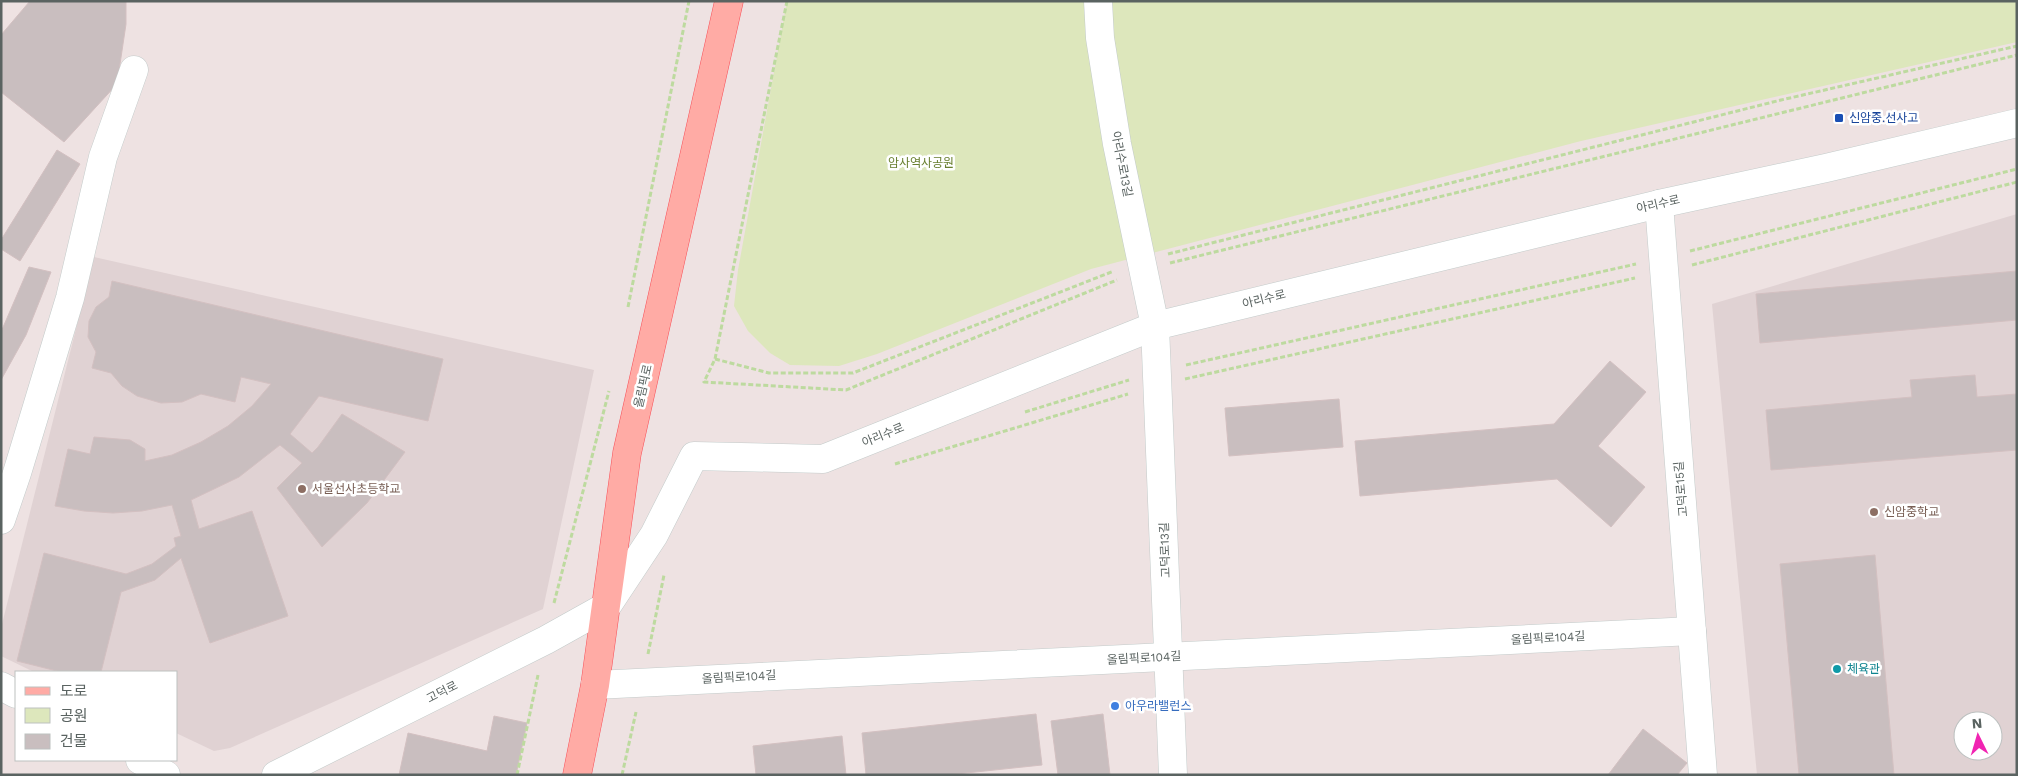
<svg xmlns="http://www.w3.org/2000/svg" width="2018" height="776" viewBox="0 0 2018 776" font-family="'Work Sans','Noto Sans KR',sans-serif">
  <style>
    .education { fill: #e0d2d3; fill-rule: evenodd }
    .green { fill: #dde7bc }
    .building { fill: #c9bebf; stroke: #d3c0c1 }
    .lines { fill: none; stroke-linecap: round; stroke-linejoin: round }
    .minor-casing { stroke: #c3cbca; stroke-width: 29 }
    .major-casing { stroke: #f85059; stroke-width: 29 }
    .path { stroke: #bdda9f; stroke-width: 3; stroke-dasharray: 5 2.5; stroke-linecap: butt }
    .minor { stroke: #fff; stroke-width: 28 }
    .major { stroke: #ffaba5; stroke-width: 28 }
    .transit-dot { fill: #1a4fb4; stroke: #fff; stroke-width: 2 }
    .education-dot { fill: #8d6e63; stroke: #fff; stroke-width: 2 }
    .culture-dot { fill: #0f9aa8; stroke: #fff; stroke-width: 2 }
    .shop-dot { fill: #3f7fe0; stroke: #fff; stroke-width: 2 }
    .labels { text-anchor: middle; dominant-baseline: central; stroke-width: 5; stroke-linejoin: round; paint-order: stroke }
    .transit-label { font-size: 12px; fill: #164399; stroke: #fff; text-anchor: start }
    .park-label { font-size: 12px; fill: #687f2f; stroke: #fff }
    .street-label { font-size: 12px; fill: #5a6361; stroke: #fff }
    .education-label { font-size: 12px; fill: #785e54; stroke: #fff; text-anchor: start }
    .culture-label { font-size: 12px; fill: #0d838f; stroke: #fff; text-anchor: start }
    .shop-label { font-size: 12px; fill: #366cbe; stroke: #fff; text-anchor: start }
  </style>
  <rect width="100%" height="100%" fill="#eee2e2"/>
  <!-- education -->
  <g class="education">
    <path d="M 2017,214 L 2017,775 L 1757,775 L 1712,304 ZM 1963,721 L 1993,721 L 1993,751 L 1963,751 Z"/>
    <polygon points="94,257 594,370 543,609 230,748 214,751 176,733 176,672 34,672 1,656 1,628"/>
  </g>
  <!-- green -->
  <polygon class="green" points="787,1 2017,1 2017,42 1581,141 1091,269 877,354 839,366 790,365 770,353 748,331 734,306 738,270"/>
  <!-- building -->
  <g class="building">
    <polygon points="30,1 126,1 126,24 117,84 64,142 1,92 1,35"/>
    <polygon points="57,150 80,164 20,261 1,249 1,240"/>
    <polygon points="29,267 51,272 26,335 1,380 1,332"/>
    <polygon points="2017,271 2017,320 1760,343 1756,294"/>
    <polygon points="112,281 443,359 428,421 319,396 290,434 312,453 318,447 342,414 405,452 367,503 322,547 277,488 302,463 280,445 239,477 191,500 199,529 252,511 288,616 210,643 181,558 155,580 121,592 101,672 61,672 17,661 44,553 126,574 152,564 176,546 174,538 181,536 172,505 142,511 113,513 84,511 55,506 68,449 90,454 94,437 130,440 145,449 145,461 172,455 201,442 228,426 252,406 271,384 241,377 235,402 201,394 182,402 161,403 137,396 122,386 111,373 92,368 96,352 88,337 89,321 96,307 109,297"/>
    <polygon points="1610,361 1646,392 1598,446 1645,487 1611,527 1557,479 1360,496 1355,441 1554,424"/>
    <polygon points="1975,375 1977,397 2017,394 2017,450 1771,470 1766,410 1912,397 1910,380"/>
    <polygon points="1339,399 1343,447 1229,456 1225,408"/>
    <polygon points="1875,555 1894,775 1799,775 1780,564"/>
    <polygon points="1036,714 1042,765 947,775 866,775 862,733"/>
    <polygon points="1103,714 1110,775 1058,775 1051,721"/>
    <polygon points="494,716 527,723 516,775 399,775 408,733 487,751"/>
    <polygon points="1643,729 1687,763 1677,775 1608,775"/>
    <polygon points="842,736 846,775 756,775 753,746"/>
  </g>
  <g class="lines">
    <!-- minor casing -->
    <g class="minor-casing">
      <g id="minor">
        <polyline points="1098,1 1100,38 1117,144 1155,326 1173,775"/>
        <polyline points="1659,204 1703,775"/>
        <polyline points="1,520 17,473 70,298 103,157 134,70"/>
        <polyline points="595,685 1692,631"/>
        <polyline points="1,686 16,694"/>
        <polyline points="140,760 166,775"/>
        <polyline points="276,775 546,640 607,606 654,535 694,456 823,459 1155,326 1659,204 1826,168 2017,123"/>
      </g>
    </g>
    <!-- major casing -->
    <g class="major-casing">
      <polyline id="major" points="577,775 595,685 627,453 729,1"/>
    </g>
    <!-- path -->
    <g class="path">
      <polyline points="787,1 715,359 704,382 846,390 1117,280"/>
      <polyline points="1690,251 2017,169"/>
      <polyline points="1168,254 1781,100 2017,46"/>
      <polyline points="1170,263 2017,55"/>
      <polyline points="1692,265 2017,182"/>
      <polyline points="628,307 689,1"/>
      <polyline points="715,359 769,373 853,373 1114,271"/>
      <polyline points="1186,365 1636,264"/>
      <polyline points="1185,379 1635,278"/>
      <polyline points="1025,412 1129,380"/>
      <polyline points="895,464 1128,394"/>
      <polyline points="554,603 609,391"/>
      <polyline points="648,654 664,575"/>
      <polyline points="517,775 538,675"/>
      <polyline points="622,775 636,712"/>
    </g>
    <!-- minor -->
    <use href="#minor" class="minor"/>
    <!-- major -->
    <use href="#major" class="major"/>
  </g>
  <!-- markers -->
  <rect class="transit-dot" x="1834" y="113" width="10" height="10" rx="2.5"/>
  <g class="education-dot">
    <circle cx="302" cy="489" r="5"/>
    <circle cx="1874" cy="512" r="5"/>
  </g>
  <circle class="culture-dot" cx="1837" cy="669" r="5"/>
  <circle class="shop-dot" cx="1115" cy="706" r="5"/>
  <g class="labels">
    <!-- transit labels -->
    <g class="transit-label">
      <text x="1849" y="118">신암중.선사고</text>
    </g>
    <!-- park labels -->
    <g class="park-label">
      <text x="921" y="163">암사역사공원</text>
    </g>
    <!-- street labels -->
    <g class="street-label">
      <text transform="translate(1122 164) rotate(79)">아리수로13길</text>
      <text transform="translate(1658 204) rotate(-13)">아리수로</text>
      <text transform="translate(1264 299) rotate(-14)">아리수로</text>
      <text transform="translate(643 386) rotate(-77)">올림픽로</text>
      <text transform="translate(883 435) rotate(-22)">아리수로</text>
      <text transform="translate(1681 489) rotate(-95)">고덕로15길</text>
      <text transform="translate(1165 550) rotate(-92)">고덕로13길</text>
      <text transform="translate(1548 638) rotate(-3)">올림픽로104길</text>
      <text transform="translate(1144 658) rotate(-3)">올림픽로104길</text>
      <text transform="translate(739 677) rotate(-3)">올림픽로104길</text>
      <text transform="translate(442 692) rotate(-27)">고덕로</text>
    </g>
    <!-- education labels -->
    <g class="education-label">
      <text x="312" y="489">서울선사초등학교</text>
      <text x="1884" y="512">신암중학교</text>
    </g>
    <!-- culture labels -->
    <g class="culture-label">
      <text x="1847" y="669">체육관</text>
    </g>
    <!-- shop labels -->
    <g class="shop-label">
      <text x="1125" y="706">아우라밸런스</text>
    </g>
  </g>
  <!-- border -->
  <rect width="2018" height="776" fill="none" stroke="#5a6361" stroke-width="5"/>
  <!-- legend -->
  <rect x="15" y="671" width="162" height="90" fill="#ffffff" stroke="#bdc1c0"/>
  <rect x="25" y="687" width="25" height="8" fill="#ffaba5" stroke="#bdc1c0"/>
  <text x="60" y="696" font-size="15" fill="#5a6361">도로</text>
  <rect x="25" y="708" width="25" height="15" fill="#dde7bc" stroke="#bdc1c0"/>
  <text x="60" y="721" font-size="15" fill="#5a6361">공원</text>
  <rect x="25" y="734" width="25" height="15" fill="#c9bebf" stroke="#bdc1c0"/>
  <text x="60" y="746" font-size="15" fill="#5a6361">건물</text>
  <!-- north arrow -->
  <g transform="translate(1978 736) rotate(355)"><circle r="24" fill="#ffffff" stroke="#bdc1c0"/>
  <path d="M0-4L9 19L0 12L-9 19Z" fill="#f124b2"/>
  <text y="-8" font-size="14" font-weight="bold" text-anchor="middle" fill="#5a6361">N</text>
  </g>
</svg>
